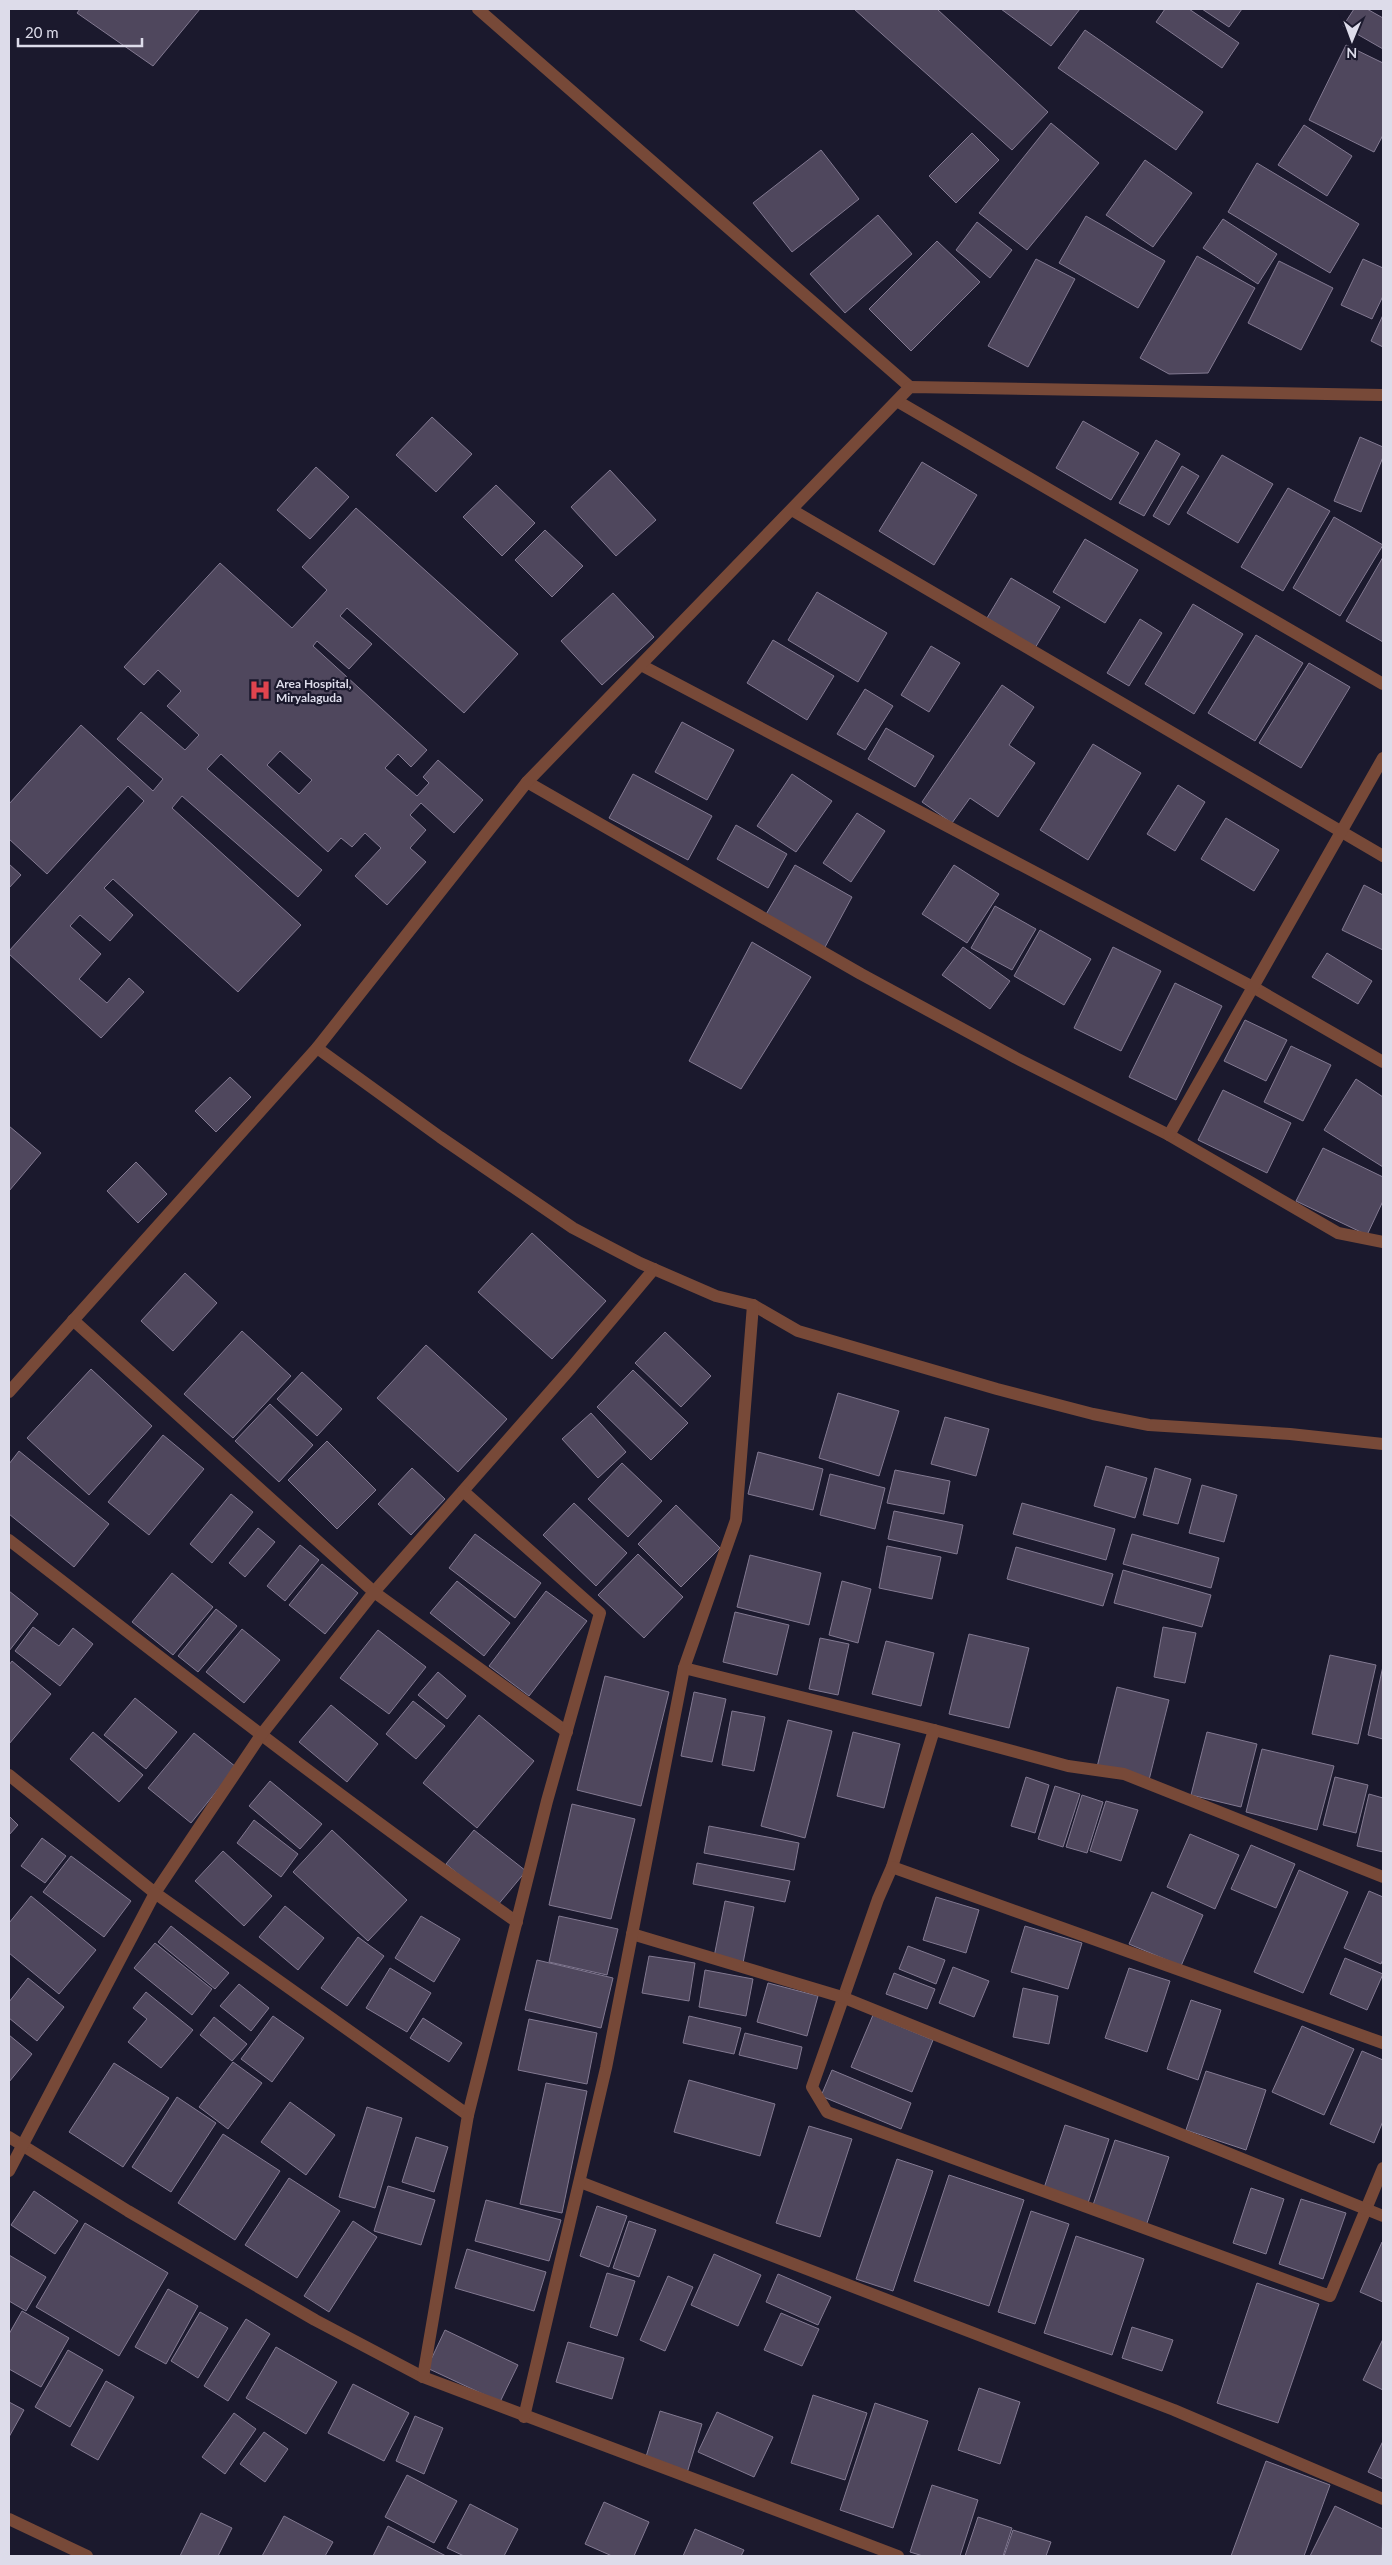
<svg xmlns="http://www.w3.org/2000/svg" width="1392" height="2565" viewBox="0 0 1392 2565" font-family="Lato,sans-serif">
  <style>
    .building { fill: #4f475d; stroke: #827991; fill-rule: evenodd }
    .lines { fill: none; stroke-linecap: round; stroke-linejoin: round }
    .minor { stroke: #774938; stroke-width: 12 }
    .labels { text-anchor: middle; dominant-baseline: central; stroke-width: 4.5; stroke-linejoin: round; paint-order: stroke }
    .poi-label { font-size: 12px; font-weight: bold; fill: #dddcea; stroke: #1b192d; text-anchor: start }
  </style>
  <rect width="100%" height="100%" fill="#1b192d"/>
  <!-- building -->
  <g class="building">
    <polygon points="80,9 200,9 153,66 77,13"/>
    <polygon points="854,9 937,9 1048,112 1012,150"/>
    <polygon points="1001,9 1080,9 1051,46"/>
    <polygon points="1165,9 1189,9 1239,43 1222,68 1156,22"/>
    <polygon points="1202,9 1242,9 1229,27"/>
    <polygon points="1354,9 1367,9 1383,18 1383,49 1343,26"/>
    <polygon points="1085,30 1203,112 1176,150 1058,68"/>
    <polygon points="1346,45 1383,63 1383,135 1374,152 1309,120"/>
    <polygon points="1051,123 1099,163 1027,250 979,213"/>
    <polygon points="1304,125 1352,156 1327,196 1278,165"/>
    <polygon points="972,133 999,160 956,203 929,176"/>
    <polygon points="821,150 859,199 792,252 753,203"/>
    <polygon points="1145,160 1192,193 1153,247 1106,215"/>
    <polygon points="1257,163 1359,224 1330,273 1228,212"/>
    <polygon points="878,215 912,254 845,313 810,274"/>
    <polygon points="1086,216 1165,261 1138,308 1059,263"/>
    <polygon points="1223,219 1277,254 1258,284 1203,248"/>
    <polygon points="977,222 1012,250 990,278 956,250"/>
    <polygon points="937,241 980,282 911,351 869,309"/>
    <polygon points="1197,256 1255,288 1208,373 1169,374 1140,358"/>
    <polygon points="1036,259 1075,279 1028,367 988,346"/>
    <polygon points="1363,259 1383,268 1383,296 1372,319 1341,305"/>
    <polygon points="1279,261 1333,288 1301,350 1248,323"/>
    <polygon points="1383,315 1383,347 1371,341"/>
    <polygon points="432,417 472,454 436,492 396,455"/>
    <polygon points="1083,421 1139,453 1111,500 1056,468"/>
    <polygon points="1360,437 1383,447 1383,457 1361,512 1334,501"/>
    <polygon points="1156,440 1180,454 1144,516 1119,503"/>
    <polygon points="1222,455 1273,484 1238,543 1187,513"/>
    <polygon points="922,462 977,495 934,565 879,531"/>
    <polygon points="1182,466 1199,476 1169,525 1153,516"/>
    <polygon points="316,467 349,497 310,539 277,510"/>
    <polygon points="610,470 656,520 616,556 571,507"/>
    <polygon points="496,485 535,523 502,556 463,517"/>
    <polygon points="1288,488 1330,511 1283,591 1241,567"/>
    <path d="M 356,508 L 518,654 L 464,713 L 347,608 L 340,616 L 372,644 L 349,669 L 317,641 L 313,646 L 427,750 L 411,767 L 398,754 L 385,768 L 417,796 L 429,783 L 423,777 L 438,760 L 483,800 L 454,833 L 421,803 L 410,815 L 426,830 L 410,848 L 426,862 L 387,905 L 355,876 L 381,848 L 365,833 L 352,847 L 341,838 L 328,852 L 221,754 L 207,769 L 322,870 L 298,897 L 182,796 L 172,808 L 301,925 L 238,992 L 113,879 L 104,888 L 133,915 L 110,941 L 80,915 L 70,926 L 101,954 L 79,979 L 107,1003 L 129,978 L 144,992 L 101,1038 L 9,954 L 9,951 L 144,801 L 128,786 L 47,874 L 9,839 L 9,804 L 81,725 L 153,791 L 163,779 L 117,739 L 141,712 L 185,750 L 199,735 L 167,706 L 181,691 L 158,670 L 144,685 L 124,667 L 220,563 L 292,628 L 327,590 L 302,567 ZM 280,751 L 312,780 L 299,794 L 267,765 Z"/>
    <polygon points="1334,517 1383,545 1340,616 1293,588"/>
    <polygon points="545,530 583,566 552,597 515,560"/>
    <polygon points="1085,539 1138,570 1105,623 1053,592"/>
    <polygon points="1383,557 1383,642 1346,621"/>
    <polygon points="1011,578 1060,607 1035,648 987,618"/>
    <polygon points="817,592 887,633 858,682 788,640"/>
    <polygon points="613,593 654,637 602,685 561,641"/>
    <polygon points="1193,604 1243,634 1194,714 1145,684"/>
    <polygon points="1140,619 1162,633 1129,686 1107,673"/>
    <polygon points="1256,635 1303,663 1255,741 1208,713"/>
    <polygon points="773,640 834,676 807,720 747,683"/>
    <polygon points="931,646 960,663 929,712 901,695"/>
    <polygon points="1309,663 1350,687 1301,768 1259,743"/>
    <polygon points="1002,685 1034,707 1009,745 1035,763 998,817 970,798 952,823 922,802"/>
    <polygon points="865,689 893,706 865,750 837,734"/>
    <polygon points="682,722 734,750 707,800 655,772"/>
    <polygon points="886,728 934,756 915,787 868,759"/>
    <polygon points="1093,744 1141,773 1088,860 1040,830"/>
    <polygon points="633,774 712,816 688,860 609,818"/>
    <polygon points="792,774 832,801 796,852 757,826"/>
    <polygon points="1178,785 1205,802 1175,851 1147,834"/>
    <polygon points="857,813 885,831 851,882 823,863"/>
    <polygon points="1226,818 1279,850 1254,891 1201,859"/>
    <polygon points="736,825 787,854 768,888 717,859"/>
    <polygon points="9,864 21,875 9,888"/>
    <polygon points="795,865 852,897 824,949 765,916"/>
    <polygon points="954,865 999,894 967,943 922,914"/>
    <polygon points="1364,885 1383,895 1383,950 1342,930"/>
    <polygon points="995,906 1036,929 1012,970 971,948"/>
    <polygon points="1040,930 1091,959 1064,1005 1014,976"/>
    <polygon points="752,942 811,977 741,1089 689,1061"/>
    <polygon points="963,947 1010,981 990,1009 942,975"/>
    <polygon points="1113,947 1161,971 1121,1051 1074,1028"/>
    <polygon points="1327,953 1372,981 1358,1004 1312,977"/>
    <polygon points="1175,983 1222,1006 1176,1100 1129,1077"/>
    <polygon points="1245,1020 1287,1040 1266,1081 1224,1061"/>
    <polygon points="1291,1046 1331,1065 1303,1121 1264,1102"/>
    <polygon points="230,1077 251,1097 216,1132 195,1111"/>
    <polygon points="1356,1079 1383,1097 1383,1167 1324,1130"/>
    <polygon points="1223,1090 1291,1123 1267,1173 1198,1140"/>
    <polygon points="9,1126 41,1153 9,1191"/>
    <polygon points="1323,1148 1383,1177 1383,1201 1367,1235 1296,1201"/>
    <polygon points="136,1162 167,1194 138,1223 107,1191"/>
    <polygon points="532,1233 606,1301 552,1359 478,1292"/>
    <polygon points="185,1273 217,1303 173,1351 141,1321"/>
    <polygon points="242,1331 291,1376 233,1438 184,1394"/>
    <polygon points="665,1332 711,1376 681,1407 635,1363"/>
    <polygon points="426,1345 507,1419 458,1472 377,1398"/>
    <polygon points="91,1369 152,1426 89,1495 27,1438"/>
    <polygon points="633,1370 688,1423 651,1460 597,1407"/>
    <polygon points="302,1372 342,1409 317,1436 277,1399"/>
    <polygon points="838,1393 899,1411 879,1476 819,1458"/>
    <polygon points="270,1404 313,1445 279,1482 235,1441"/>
    <polygon points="591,1413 626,1452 598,1478 562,1439"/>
    <polygon points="945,1417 989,1429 976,1476 931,1464"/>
    <polygon points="163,1435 204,1469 149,1535 108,1502"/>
    <polygon points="327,1441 376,1490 337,1529 288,1480"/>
    <polygon points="19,1451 109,1524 74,1567 9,1514 9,1464"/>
    <polygon points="758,1452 823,1469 813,1510 748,1494"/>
    <polygon points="622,1463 662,1501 628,1537 588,1499"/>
    <polygon points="1106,1466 1147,1478 1135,1518 1094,1506"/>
    <polygon points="412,1468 445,1499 411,1535 378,1504"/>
    <polygon points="1155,1468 1191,1479 1178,1524 1143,1515"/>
    <polygon points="895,1470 950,1481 944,1514 887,1503"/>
    <polygon points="830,1474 885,1488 875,1529 820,1515"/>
    <polygon points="1202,1485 1237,1495 1224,1542 1189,1533"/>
    <polygon points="231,1494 253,1512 212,1563 190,1544"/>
    <polygon points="574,1503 627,1553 596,1586 543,1535"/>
    <polygon points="1022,1503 1115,1529 1106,1560 1013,1534"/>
    <polygon points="676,1505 720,1548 681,1587 638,1544"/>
    <polygon points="894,1511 963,1525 957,1554 888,1539"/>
    <polygon points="258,1528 275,1542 245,1577 229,1563"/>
    <polygon points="475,1534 541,1583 515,1618 449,1568"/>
    <polygon points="1132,1534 1219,1558 1211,1588 1123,1564"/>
    <polygon points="300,1545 319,1560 285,1601 267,1586"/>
    <polygon points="887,1546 941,1557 932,1599 879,1588"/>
    <polygon points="1016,1547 1113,1574 1103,1606 1007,1579"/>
    <polygon points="638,1554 683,1597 644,1638 598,1595"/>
    <polygon points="750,1555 821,1573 809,1625 737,1607"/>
    <polygon points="322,1564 358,1593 325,1634 289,1605"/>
    <polygon points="1123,1570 1211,1595 1202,1627 1114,1603"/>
    <polygon points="172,1573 213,1607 173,1655 132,1622"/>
    <polygon points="457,1581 510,1623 484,1656 430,1613"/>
    <polygon points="842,1581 871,1589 858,1643 829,1635"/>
    <polygon points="9,1591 38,1614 9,1651"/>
    <polygon points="546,1591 587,1621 529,1696 489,1666"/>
    <polygon points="216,1609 237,1626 198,1672 178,1656"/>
    <polygon points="735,1612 789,1625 777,1675 723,1662"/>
    <polygon points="33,1627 59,1646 73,1628 93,1644 60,1686 15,1651"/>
    <polygon points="1163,1627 1196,1633 1185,1683 1154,1677"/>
    <polygon points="242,1629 280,1660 244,1703 206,1672"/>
    <polygon points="378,1630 426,1667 389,1714 340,1678"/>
    <polygon points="969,1634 1029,1648 1009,1728 949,1714"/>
    <polygon points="820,1638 849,1644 838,1695 809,1689"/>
    <polygon points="886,1641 934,1653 921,1706 872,1694"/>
    <polygon points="1330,1655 1376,1665 1358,1744 1312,1734"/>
    <polygon points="12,1661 51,1694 9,1744 9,1665"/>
    <polygon points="1383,1666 1383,1739 1368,1735"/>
    <polygon points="438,1672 466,1696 447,1719 418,1695"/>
    <polygon points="605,1676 669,1692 641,1806 577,1790"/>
    <polygon points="1117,1687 1169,1700 1149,1780 1097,1767"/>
    <polygon points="694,1692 726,1699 712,1762 681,1756"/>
    <polygon points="135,1698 177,1732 146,1769 104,1735"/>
    <polygon points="413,1701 445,1726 416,1759 386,1734"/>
    <polygon points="331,1705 378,1744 347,1782 299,1742"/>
    <polygon points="732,1711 765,1717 754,1771 722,1765"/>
    <polygon points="479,1715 534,1761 477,1828 423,1783"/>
    <polygon points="788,1720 832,1731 805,1838 761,1826"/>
    <polygon points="93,1732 143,1775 119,1802 70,1759"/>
    <polygon points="853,1732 900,1744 884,1808 837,1796"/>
    <polygon points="1207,1732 1257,1744 1241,1807 1191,1795"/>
    <polygon points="194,1733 236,1767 191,1823 148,1788"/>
    <polygon points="1262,1749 1334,1766 1317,1830 1246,1812"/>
    <polygon points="1026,1777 1049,1785 1035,1833 1011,1826"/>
    <polygon points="1335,1777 1368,1785 1356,1833 1323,1825"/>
    <polygon points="270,1781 322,1824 300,1849 249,1806"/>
    <polygon points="1055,1786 1080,1794 1063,1847 1038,1839"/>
    <polygon points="1369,1794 1383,1798 1383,1852 1357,1846"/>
    <polygon points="1082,1795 1103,1802 1087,1853 1066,1847"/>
    <polygon points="1106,1801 1138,1810 1121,1861 1090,1851"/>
    <polygon points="572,1804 635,1819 611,1919 549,1905"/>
    <polygon points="9,1816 18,1825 9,1835"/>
    <polygon points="254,1820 298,1854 281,1877 237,1843"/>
    <polygon points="709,1826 799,1843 794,1870 704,1853"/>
    <polygon points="332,1830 407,1900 368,1941 293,1872"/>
    <polygon points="474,1830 526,1871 497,1906 446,1864"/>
    <polygon points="1190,1834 1239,1855 1215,1909 1167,1887"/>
    <polygon points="42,1838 66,1856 45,1883 21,1866"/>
    <polygon points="1251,1845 1295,1864 1276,1908 1231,1889"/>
    <polygon points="223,1851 272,1896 244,1926 195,1881"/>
    <polygon points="71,1856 131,1901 104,1937 43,1892"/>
    <polygon points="697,1863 790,1881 785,1902 693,1884"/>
    <polygon points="1299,1870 1348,1892 1303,1993 1254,1972"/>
    <polygon points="1369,1891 1383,1897 1383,1959 1381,1964 1344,1948"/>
    <polygon points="1152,1892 1203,1915 1181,1966 1129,1944"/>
    <polygon points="31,1896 96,1950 59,1994 9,1953 9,1923"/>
    <polygon points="936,1897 979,1910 966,1953 923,1940"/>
    <polygon points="725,1901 754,1907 743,1963 714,1957"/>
    <polygon points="285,1906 324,1938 298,1970 259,1937"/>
    <polygon points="421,1916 460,1939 434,1982 395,1958"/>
    <polygon points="559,1916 618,1929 607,1975 549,1962"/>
    <polygon points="171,1926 229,1973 215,1989 158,1942"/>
    <polygon points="1025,1926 1082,1943 1068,1989 1011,1972"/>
    <polygon points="358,1937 384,1956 347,2006 321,1988"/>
    <polygon points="155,1943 212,1989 192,2015 134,1968"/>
    <polygon points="908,1946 945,1960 936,1984 899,1969"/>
    <polygon points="649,1956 695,1963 689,2001 642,1993"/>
    <polygon points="1345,1958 1383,1974 1367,2010 1330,1994"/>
    <polygon points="537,1960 613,1978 601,2028 525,2010"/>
    <polygon points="953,1967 989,1981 974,2017 939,2003"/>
    <polygon points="390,1968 431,1993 407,2032 366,2008"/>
    <polygon points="1129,1968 1170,1981 1147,2052 1105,2038"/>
    <polygon points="705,1970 753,1979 746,2016 699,2007"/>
    <polygon points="894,1973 935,1989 927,2009 886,1994"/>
    <polygon points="28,1978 64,2007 37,2041 9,2018 9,2002"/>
    <polygon points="768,1983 818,1996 807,2036 757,2022"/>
    <polygon points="239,1984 269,2008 251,2031 220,2006"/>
    <polygon points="1023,1988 1058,1996 1049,2044 1013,2037"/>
    <polygon points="146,1992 193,2030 161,2068 128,2042 147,2019 133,2008"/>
    <polygon points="1191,2000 1221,2010 1198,2080 1167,2069"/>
    <polygon points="873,2015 933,2040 912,2092 851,2067"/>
    <polygon points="273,2016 304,2038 272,2082 241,2059"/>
    <polygon points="689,2016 741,2028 734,2054 683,2043"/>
    <polygon points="214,2017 247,2044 232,2061 200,2035"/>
    <polygon points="423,2018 462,2043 449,2062 410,2038"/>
    <polygon points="529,2019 597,2033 587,2084 518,2070"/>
    <polygon points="1302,2026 1354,2049 1324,2115 1272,2092"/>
    <polygon points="745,2033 802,2047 797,2069 739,2055"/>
    <polygon points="9,2035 32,2054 9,2082"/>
    <polygon points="1362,2051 1383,2060 1383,2121 1374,2143 1330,2124"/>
    <polygon points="233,2062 262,2083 228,2129 199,2107"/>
    <polygon points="114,2063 169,2098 123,2167 69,2132"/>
    <polygon points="832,2070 911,2103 901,2129 821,2096"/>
    <polygon points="1206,2071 1266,2090 1246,2150 1186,2130"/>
    <polygon points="689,2080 775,2104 760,2156 674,2132"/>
    <polygon points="546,2083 587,2091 562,2213 520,2204"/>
    <polygon points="177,2097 216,2123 171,2192 132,2167"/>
    <polygon points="290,2102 335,2135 306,2175 261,2142"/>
    <polygon points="367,2107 402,2118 375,2208 339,2197"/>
    <polygon points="1065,2125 1109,2139 1088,2203 1044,2188"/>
    <polygon points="809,2126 852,2139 820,2237 776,2223"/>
    <polygon points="223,2134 280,2171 235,2240 178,2203"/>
    <polygon points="416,2137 448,2147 434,2192 402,2182"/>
    <polygon points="1115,2140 1169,2157 1146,2226 1092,2208"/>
    <polygon points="897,2159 933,2171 893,2291 856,2279"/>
    <polygon points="949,2175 1024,2200 989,2306 914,2281"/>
    <polygon points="289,2178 340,2211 297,2278 245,2245"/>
    <polygon points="388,2186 435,2200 421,2245 374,2231"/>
    <polygon points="1251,2188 1284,2199 1266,2254 1233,2243"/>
    <polygon points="34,2191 78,2221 55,2254 11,2225"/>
    <polygon points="1301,2199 1346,2213 1323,2279 1279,2264"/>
    <polygon points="486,2200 561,2220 549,2261 475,2241"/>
    <polygon points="597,2206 627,2216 609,2267 580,2256"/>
    <polygon points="1031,2211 1069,2224 1035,2324 998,2312"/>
    <polygon points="353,2221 377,2237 329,2312 304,2296"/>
    <polygon points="629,2221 656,2230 639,2277 613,2268"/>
    <polygon points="85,2223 168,2273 119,2356 36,2307"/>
    <polygon points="1076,2236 1144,2259 1112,2355 1044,2333"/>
    <polygon points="1382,2242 1383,2243 1383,2302 1360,2292"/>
    <polygon points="467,2249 546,2272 534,2311 455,2288"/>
    <polygon points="714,2254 761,2275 738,2326 691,2305"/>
    <polygon points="9,2255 46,2277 26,2311 9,2301"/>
    <polygon points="607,2273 635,2281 617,2336 590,2327"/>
    <polygon points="778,2274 831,2297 818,2325 766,2302"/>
    <polygon points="668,2276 693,2287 665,2351 640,2340"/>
    <polygon points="1257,2283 1319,2304 1278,2423 1217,2403"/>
    <polygon points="168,2289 198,2306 166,2364 135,2347"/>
    <polygon points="22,2311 69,2338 41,2387 9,2369 9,2334"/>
    <polygon points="200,2312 228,2328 198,2378 171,2361"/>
    <polygon points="781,2313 819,2329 802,2366 764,2350"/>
    <polygon points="246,2319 270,2334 228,2401 204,2386"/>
    <polygon points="1132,2327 1173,2340 1162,2371 1122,2358"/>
    <polygon points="445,2330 518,2365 500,2402 427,2368"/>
    <polygon points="1383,2339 1383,2390 1363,2380"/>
    <polygon points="568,2342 624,2358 612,2399 556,2382"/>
    <polygon points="276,2347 337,2382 306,2434 246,2398"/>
    <polygon points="68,2350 103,2370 70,2427 35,2407"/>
    <polygon points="106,2381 134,2397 98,2460 71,2445"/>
    <polygon points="353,2384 409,2413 384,2461 328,2433"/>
    <polygon points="979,2388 1020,2402 1000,2464 958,2450"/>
    <polygon points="813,2395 867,2413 845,2480 791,2463"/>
    <polygon points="9,2402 24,2410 9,2437"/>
    <polygon points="875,2403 928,2421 893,2528 840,2510"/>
    <polygon points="660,2411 702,2424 687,2473 645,2460"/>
    <polygon points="717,2412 773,2437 754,2477 698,2452"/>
    <polygon points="234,2413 256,2429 225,2474 202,2457"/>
    <polygon points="415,2416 443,2428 424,2474 396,2461"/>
    <polygon points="264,2432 288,2449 265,2482 240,2464"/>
    <polygon points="1383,2441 1383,2479 1368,2472"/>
    <polygon points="1266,2461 1330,2485 1304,2556 1231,2556"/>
    <polygon points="407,2475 457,2501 434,2543 385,2517"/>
    <polygon points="932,2485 978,2500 960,2556 923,2556 910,2552"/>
    <polygon points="604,2502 649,2522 634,2556 612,2556 585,2544"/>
    <polygon points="470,2504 518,2529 504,2556 464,2556 447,2548"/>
    <polygon points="1335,2506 1383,2529 1382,2556 1310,2556"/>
    <polygon points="201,2513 232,2528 218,2556 180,2556"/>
    <polygon points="284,2516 333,2542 325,2556 262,2556"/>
    <polygon points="978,2517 1012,2528 1003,2556 965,2556"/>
    <polygon points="388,2526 446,2556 373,2556"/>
    <polygon points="695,2529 744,2550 741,2556 683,2556"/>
    <polygon points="1013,2530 1051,2542 1046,2556 1004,2556"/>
  </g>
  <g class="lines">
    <!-- minor -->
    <g class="minor">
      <polyline points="478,9 910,387"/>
      <polyline points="897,401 1383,684"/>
      <polyline points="792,510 1383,856"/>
      <polyline points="641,665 1253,987 1383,1062"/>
      <polyline points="527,782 861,974 1016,1058 1169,1135 1338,1233 1383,1242"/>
      <polyline points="317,1048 440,1137 573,1228 640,1263 716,1296 753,1305 798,1331 997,1389 1093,1414 1149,1425 1290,1434 1383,1444"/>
      <polyline points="1169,1135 1383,758"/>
      <polyline points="73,1320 374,1592 571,1368 654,1269"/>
      <polyline points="9,1392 317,1048 527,782 910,387 1383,395"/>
      <path d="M 9,1540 C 176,1669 343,1801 517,1922"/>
      <polyline points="684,1668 934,1730 1068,1766 1124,1774 1383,1877"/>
      <polyline points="934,1730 892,1867 878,1899 812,2087 827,2112 1330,2296 1383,2168"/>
      <polyline points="9,1775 155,1893 261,1735 374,1592 567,1732"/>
      <polyline points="892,1867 1383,2043"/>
      <polyline points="632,1934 842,1997 1383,2216"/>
      <polyline points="9,2137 128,2211 315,2320 423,2377 898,2556"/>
      <polyline points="9,2171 155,1893 468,2115 547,1801 600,1613 463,1491"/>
      <polyline points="580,2182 1174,2410 1383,2499"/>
      <polyline points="423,2377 468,2115"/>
      <polyline points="524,2417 606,2068 684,1668 736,1520 753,1305"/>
      <polyline points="9,2519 87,2556"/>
    </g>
  </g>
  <!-- icons -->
  <defs>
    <g id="hospital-bare" transform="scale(1.725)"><path d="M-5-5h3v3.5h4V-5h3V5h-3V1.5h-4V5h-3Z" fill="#e0444e" stroke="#1b192d" stroke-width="2.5" paint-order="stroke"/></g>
  </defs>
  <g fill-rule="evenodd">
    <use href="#hospital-bare" x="260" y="690"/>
  </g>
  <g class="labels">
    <!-- poi labels -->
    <g class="poi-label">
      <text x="276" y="683">Area Hospital,<tspan x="276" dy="14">Miryalaguda</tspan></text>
    </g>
  </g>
  <!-- border -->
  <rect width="1392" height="2565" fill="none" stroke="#dddcea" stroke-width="20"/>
  <!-- north arrow -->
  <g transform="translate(1352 40) rotate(181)" stroke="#1b192d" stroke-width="4" paint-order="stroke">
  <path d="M0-4L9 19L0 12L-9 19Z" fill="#dddcea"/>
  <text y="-8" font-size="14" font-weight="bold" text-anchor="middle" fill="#dddcea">N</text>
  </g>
  <!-- scale -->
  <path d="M18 38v8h124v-8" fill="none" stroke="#dddcea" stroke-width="2.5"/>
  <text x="25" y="38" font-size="15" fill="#dddcea" stroke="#1b192d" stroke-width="4" paint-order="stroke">20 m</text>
</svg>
